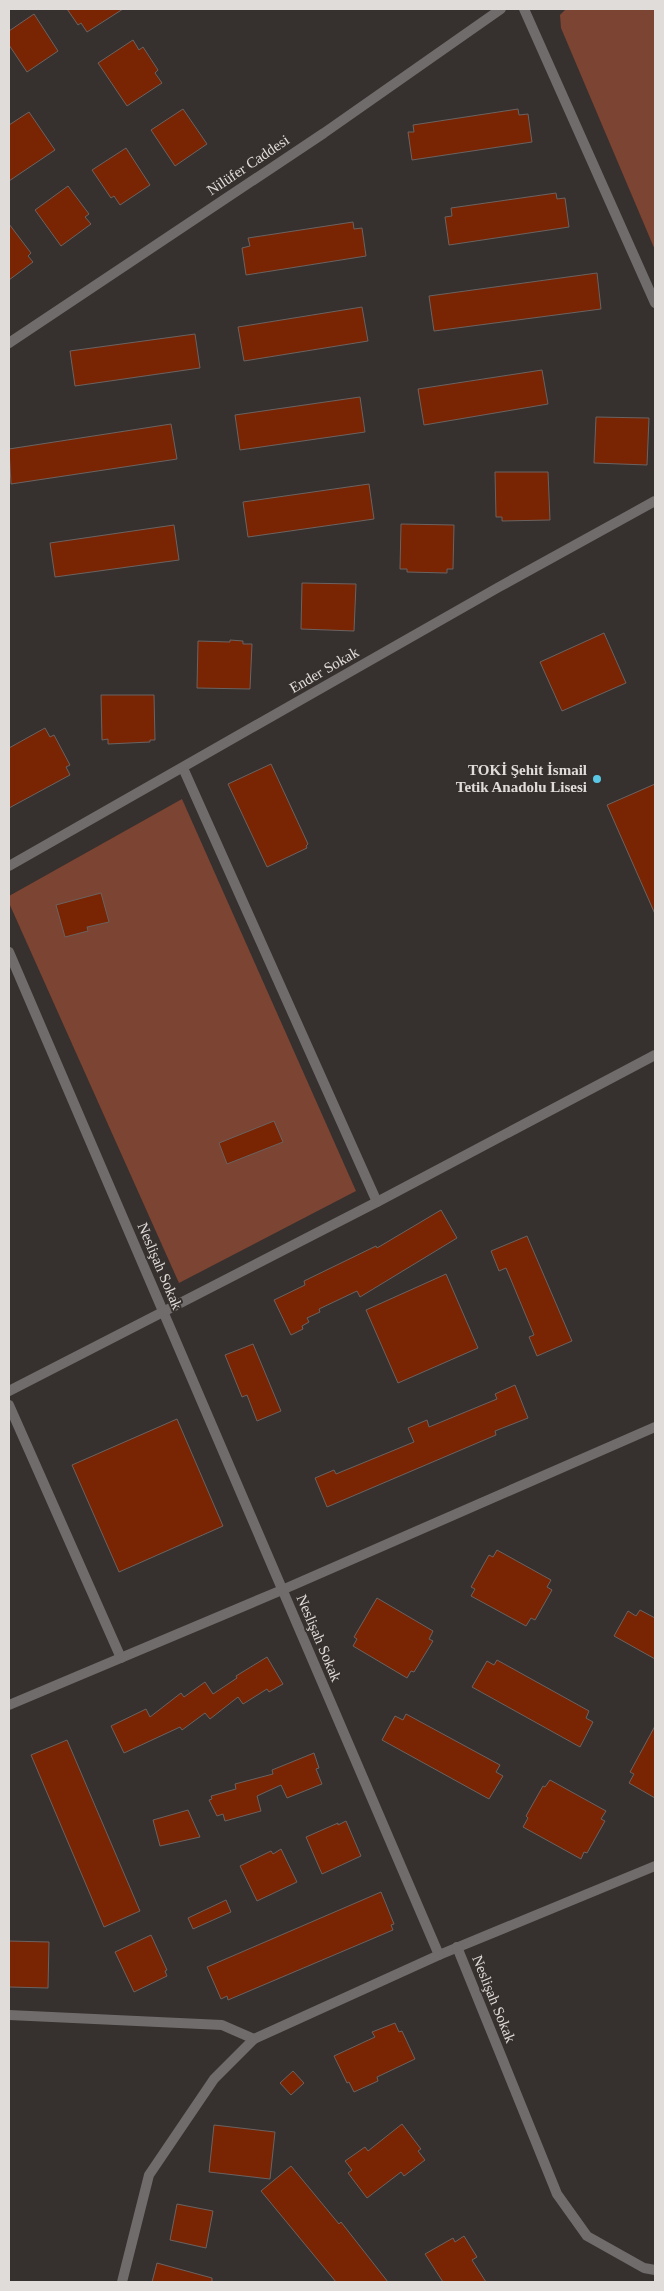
<svg xmlns="http://www.w3.org/2000/svg" width="664" height="2291" viewBox="0 0 664 2291" font-family="'Times New Roman',serif">
  <style>
    .green { fill: #7c4432 }
    .building { fill: #792504; stroke: #6a6361 }
    .lines { fill: none; stroke-linecap: round; stroke-linejoin: round }
    .minor { stroke: #6f6c6b; stroke-width: 10 }
    .tertiary { stroke: #6f6c6b; stroke-width: 10 }
    .poi-dot { fill: #5ac8e5; stroke: #36302e; stroke-width: 2 }
    .labels { text-anchor: middle; dominant-baseline: central; stroke-width: 4; stroke-linejoin: round; paint-order: stroke }
    .street-label { font-size: 15px; fill: #e0dcda; stroke: #36302e }
    .poi-label { font-size: 15px; font-weight: bold; fill: #e0dcda; stroke: #36302e; text-anchor: end }
  </style>
  <rect width="100%" height="100%" fill="#36302e"/>
  <!-- green -->
  <g class="green">
    <polygon points="566,9 655,9 655,250 561,28 560,15"/>
    <polygon points="182,799 356,1191 179,1283 9,903 9,896"/>
  </g>
  <!-- building -->
  <g class="building">
    <polygon points="67,9 123,9 87,32 81,23 78,25"/>
    <polygon points="34,14 58,51 27,72 9,45 9,31"/>
    <polygon points="133,40 139,50 143,47 158,70 155,73 162,83 127,106 98,63"/>
    <polygon points="183,109 207,144 175,166 151,130"/>
    <polygon points="518,109 519,115 528,114 532,142 412,160 408,132 414,132 413,125"/>
    <polygon points="29,112 55,150 9,181 9,125"/>
    <polygon points="126,148 150,185 120,205 114,196 111,198 92,170"/>
    <polygon points="68,186 89,214 85,217 91,224 61,246 35,210"/>
    <polygon points="556,193 557,199 565,198 569,227 449,245 445,217 452,216 451,208"/>
    <polygon points="353,222 354,229 362,228 366,256 246,275 242,248 250,246 248,238"/>
    <polygon points="9,224 31,253 28,256 33,262 9,280"/>
    <polygon points="597,273 601,309 434,331 429,296"/>
    <polygon points="362,307 368,341 244,361 238,327"/>
    <polygon points="195,334 200,368 75,386 70,351"/>
    <polygon points="542,370 548,404 424,425 418,389"/>
    <polygon points="360,397 365,432 240,450 235,415"/>
    <polygon points="596,417 649,418 647,465 594,463"/>
    <polygon points="171,424 177,459 11,484 9,449"/>
    <polygon points="495,472 548,472 550,520 502,521 502,517 496,517"/>
    <polygon points="369,484 374,519 248,537 243,502"/>
    <polygon points="401,524 454,525 453,569 447,569 447,573 407,572 407,569 400,569"/>
    <polygon points="174,525 179,560 55,577 50,543"/>
    <polygon points="302,583 356,584 354,631 301,629"/>
    <polygon points="604,633 626,683 562,711 540,662"/>
    <polygon points="230,640 243,641 243,644 252,644 250,689 197,688 198,641 230,642"/>
    <polygon points="101,695 154,695 155,740 150,740 150,742 108,744 108,739 102,740"/>
    <polygon points="45,728 50,737 54,735 70,765 66,767 70,775 9,808 9,748"/>
    <polygon points="271,764 308,844 306,846 307,848 267,867 228,784"/>
    <polygon points="655,784 655,914 607,805"/>
    <polygon points="101,893 109,922 87,927 88,931 65,937 56,905"/>
    <polygon points="274,1121 283,1142 227,1164 219,1143"/>
    <polygon points="441,1210 457,1238 360,1297 357,1291 319,1309 320,1312 307,1318 309,1322 302,1326 303,1329 291,1335 274,1300 305,1285 304,1281 376,1246 377,1248"/>
    <polygon points="527,1236 572,1341 537,1356 529,1337 534,1335 506,1268 499,1271 491,1251"/>
    <polygon points="446,1274 478,1348 398,1383 366,1310"/>
    <polygon points="253,1344 281,1411 257,1421 247,1395 242,1397 225,1355"/>
    <polygon points="515,1385 528,1418 495,1431 496,1435 327,1507 315,1478 334,1470 336,1474 414,1442 408,1428 427,1420 429,1427 497,1399 495,1394"/>
    <polygon points="177,1419 223,1526 119,1572 72,1465"/>
    <polygon points="497,1550 551,1580 547,1587 552,1590 535,1620 531,1618 526,1626 471,1596 475,1589 471,1587 489,1555 493,1557"/>
    <polygon points="377,1598 433,1631 429,1639 433,1641 414,1672 411,1671 407,1678 353,1646 357,1639 354,1637"/>
    <polygon points="640,1610 655,1618 655,1659 614,1636 628,1611 636,1616"/>
    <polygon points="267,1657 283,1684 269,1692 267,1689 243,1704 238,1697 210,1719 205,1713 182,1730 180,1727 124,1753 111,1726 146,1709 150,1717 181,1693 184,1697 205,1682 213,1694 237,1678 236,1676"/>
    <polygon points="497,1660 589,1711 586,1718 593,1722 580,1747 472,1687 487,1661 494,1665"/>
    <polygon points="406,1714 500,1765 496,1772 503,1776 489,1799 382,1740 395,1716 403,1720"/>
    <polygon points="655,1726 655,1798 629,1783 634,1774 630,1772"/>
    <polygon points="67,1740 140,1911 104,1927 31,1755"/>
    <polygon points="314,1753 319,1768 316,1769 322,1784 287,1798 281,1785 257,1796 261,1811 225,1821 223,1814 217,1816 209,1800 212,1799 211,1796 236,1789 235,1784 273,1774 272,1770"/>
    <polygon points="550,1780 606,1811 601,1819 605,1821 587,1853 584,1852 581,1859 523,1827 528,1818 526,1816 543,1786 545,1787"/>
    <polygon points="188,1810 200,1837 160,1846 153,1820"/>
    <polygon points="346,1821 361,1856 322,1874 306,1837 338,1823 338,1825"/>
    <polygon points="281,1849 297,1882 257,1901 240,1866 271,1851 273,1854"/>
    <polygon points="381,1892 394,1924 391,1925 393,1930 228,2000 227,1996 221,1999 207,1967"/>
    <polygon points="226,1900 231,1912 193,1929 188,1918"/>
    <polygon points="151,1935 167,1970 165,1971 167,1976 134,1992 115,1952"/>
    <polygon points="9,1941 49,1942 48,1988 9,1987"/>
    <polygon points="395,2023 399,2032 402,2031 415,2059 377,2077 378,2081 354,2092 349,2082 347,2083 334,2056 375,2037 372,2032"/>
    <polygon points="293,2071 304,2083 291,2095 280,2083"/>
    <polygon points="402,2124 421,2149 418,2151 425,2160 404,2176 401,2172 367,2198 348,2173 352,2170 345,2161 365,2147 368,2151"/>
    <polygon points="214,2125 275,2132 270,2179 209,2172"/>
    <polygon points="291,2166 339,2224 341,2222 388,2282 336,2282 261,2191"/>
    <polygon points="177,2204 213,2211 206,2248 170,2240"/>
    <polygon points="464,2236 477,2257 472,2260 486,2282 443,2282 425,2254 453,2238 455,2242"/>
    <polygon points="157,2263 212,2278 212,2282 152,2282"/>
  </g>
  <g class="lines">
    <!-- minor -->
    <g class="minor">
      <polyline points="524,9 655,303"/>
      <polyline points="183,768 377,1202"/>
      <polyline points="9,866 499,587 655,501"/>
      <polyline points="9,952 439,1955 655,1866"/>
      <polyline points="9,1391 377,1202 655,1055"/>
      <polyline points="9,1405 121,1658"/>
      <polyline points="9,1705 282,1590 655,1427"/>
      <polyline points="457,1947 557,2194 587,2236 644,2268 655,2270"/>
      <polyline points="9,2015 222,2025 254,2039"/>
      <polyline points="122,2282 149,2175 214,2079 254,2039 439,1955"/>
    </g>
    <!-- tertiary -->
    <polyline class="tertiary" points="9,343 324,133 501,9"/>
  </g>
  <!-- markers -->
  <circle class="poi-dot" cx="597" cy="779" r="5"/>
  <g class="labels">
    <!-- street labels -->
    <g class="street-label">
      <text transform="translate(248 165) rotate(-34)">Nilüfer Caddesi</text>
      <text transform="translate(324 670) rotate(-30)">Ender Sokak</text>
      <text transform="translate(160 1266) rotate(67)">Neslişah Sokak</text>
      <text transform="translate(319 1638) rotate(67)">Neslişah Sokak</text>
      <text transform="translate(494 1999) rotate(68)">Neslişah Sokak</text>
    </g>
    <!-- poi labels -->
    <g class="poi-label">
      <text x="587" y="770">TOKİ Şehit İsmail<tspan x="587" dy="17">Tetik Anadolu Lisesi</tspan></text>
    </g>
  </g>
  <!-- border -->
  <rect width="664" height="2291" fill="none" stroke="#e0dcda" stroke-width="20"/>
</svg>
